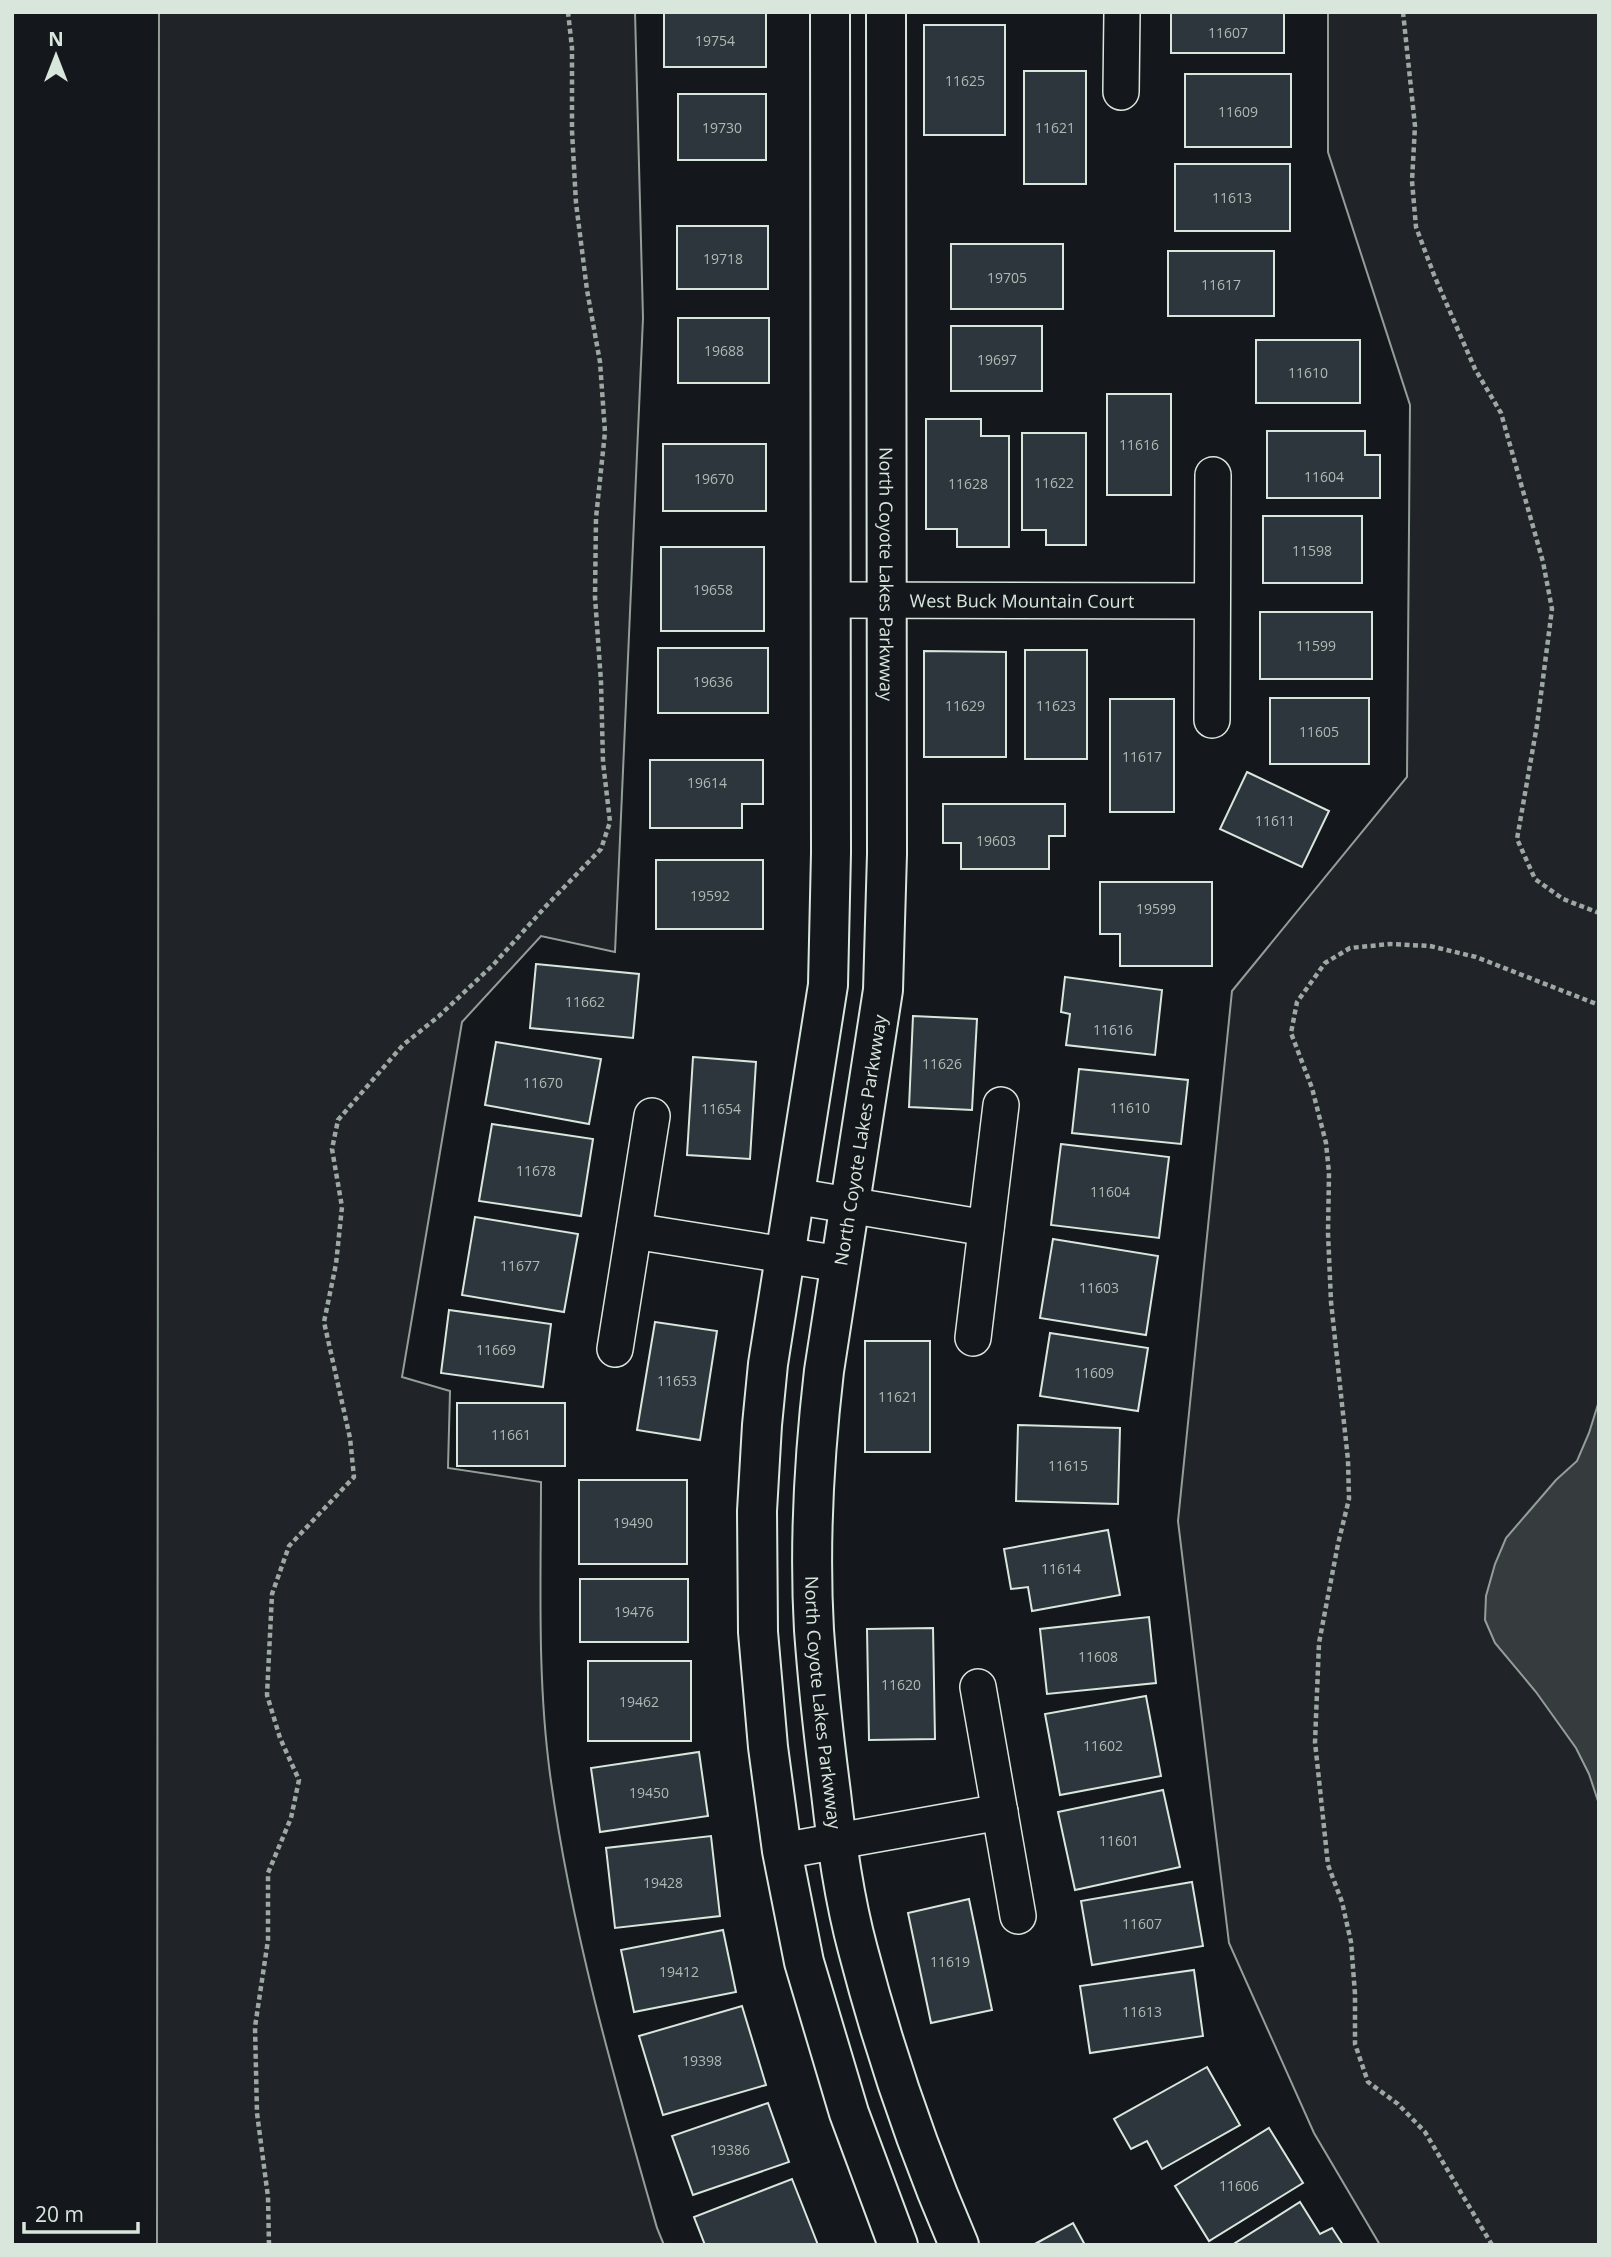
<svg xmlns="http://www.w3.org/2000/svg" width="1611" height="2257" viewBox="0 0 1611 2257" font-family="'Open Sans',sans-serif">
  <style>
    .green { fill: #202428; stroke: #939e99; stroke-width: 2 }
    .water { fill: #363b3e; stroke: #939e99; stroke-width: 2 }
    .building { fill: #2c363c; stroke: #d8e6dc; stroke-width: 2 }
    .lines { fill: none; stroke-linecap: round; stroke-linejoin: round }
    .minor-casing { stroke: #d8e6dc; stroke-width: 38 }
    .tertiary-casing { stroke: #d8e6dc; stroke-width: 42 }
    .path { stroke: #9da8a2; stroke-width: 4.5; stroke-dasharray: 5 3.5; stroke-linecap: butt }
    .minor { stroke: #14181c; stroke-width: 35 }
    .tertiary { stroke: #14181c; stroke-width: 38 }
    .labels { text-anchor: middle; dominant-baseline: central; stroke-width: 5; stroke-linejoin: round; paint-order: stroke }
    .number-label { font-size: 14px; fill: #adbab4 }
    .street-label { font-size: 18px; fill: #d8e6dc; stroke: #14181c }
  </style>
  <rect width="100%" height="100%" fill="#14181c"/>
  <!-- green -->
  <g class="green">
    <path d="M 159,12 L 635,12 L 643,318 L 615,952 L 541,936 L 462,1022 L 402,1377 L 450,1391 L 448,1468 L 541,1482 C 541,1579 537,1677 550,1774 C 571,1929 614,2078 657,2228 L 664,2245 L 157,2245 Z"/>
    <polygon points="1328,12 1599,12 1599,2245 1380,2245 1314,2133 1229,1943 1178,1521 1232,991 1407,777 1410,405 1328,152"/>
  </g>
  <!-- water -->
  <polygon class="water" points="1599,1401 1599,1804 1589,1774 1576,1748 1536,1692 1495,1643 1485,1620 1486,1596 1495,1564 1506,1538 1556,1480 1577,1461 1589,1433"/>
  <!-- building -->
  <g class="building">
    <rect x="664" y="12" width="102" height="55"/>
    <rect x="1171" y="12" width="113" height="41"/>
    <rect x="924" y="25" width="81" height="110"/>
    <rect x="1024" y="71" width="62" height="113"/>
    <rect x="1185" y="74" width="106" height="73"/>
    <rect x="678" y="94" width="88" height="66"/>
    <rect x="1175" y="164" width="115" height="67"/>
    <rect x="677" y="226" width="91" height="63"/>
    <rect x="951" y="244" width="112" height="65"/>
    <rect x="1168" y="251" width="106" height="65"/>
    <rect x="678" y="318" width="91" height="65"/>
    <rect x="951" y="326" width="91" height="65"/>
    <rect x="1256" y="340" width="104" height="63"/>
    <rect x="1107" y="394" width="64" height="101"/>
    <polygon points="926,419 981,419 981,436 1009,436 1009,547 957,547 957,529 926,529"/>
    <polygon points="1267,431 1365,431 1365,455 1380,455 1380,498 1267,498"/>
    <polygon points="1022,433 1086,433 1086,545 1046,545 1046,530 1022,530"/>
    <rect x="663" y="444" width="103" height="67"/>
    <rect x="1263" y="516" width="99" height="67"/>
    <rect x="661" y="547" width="103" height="84"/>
    <rect x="1260" y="612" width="112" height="67"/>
    <rect x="658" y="648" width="110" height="65"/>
    <rect x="1025" y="650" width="62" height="109"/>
    <polygon points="924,651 1006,652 1006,757 924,757"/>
    <rect x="1270" y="698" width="99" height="66"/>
    <rect x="1110" y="699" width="64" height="113"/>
    <polygon points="650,760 763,760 763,804 742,804 742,828 650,828"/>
    <polygon points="1247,772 1329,811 1302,867 1220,829"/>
    <polygon points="943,804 1065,804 1065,836 1049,836 1049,869 961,869 961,843 943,843"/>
    <rect x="656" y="860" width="107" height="69"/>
    <polygon points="1100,882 1212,882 1212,966 1120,966 1120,934 1100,934"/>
    <polygon points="536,964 639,974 633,1038 530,1028"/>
    <polygon points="1065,977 1162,990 1155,1055 1066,1045 1070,1014 1061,1012"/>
    <polygon points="913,1016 977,1019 972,1110 909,1107"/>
    <polygon points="496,1042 601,1059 589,1124 485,1105"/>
    <polygon points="693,1057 756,1062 750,1159 687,1155"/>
    <polygon points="1079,1069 1188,1080 1181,1144 1072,1133"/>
    <polygon points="492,1124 593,1139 581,1216 479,1201"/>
    <polygon points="1061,1144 1169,1157 1159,1238 1051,1225"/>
    <polygon points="475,1217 578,1234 564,1312 462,1295"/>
    <polygon points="1053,1239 1158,1256 1146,1335 1040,1318"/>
    <polygon points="449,1310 551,1324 543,1387 441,1373"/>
    <polygon points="655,1322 717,1331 700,1440 637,1430"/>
    <polygon points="1050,1333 1148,1348 1138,1411 1040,1396"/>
    <rect x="865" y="1341" width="65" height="111"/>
    <rect x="457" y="1403" width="108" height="63"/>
    <polygon points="1018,1425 1120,1428 1118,1504 1016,1501"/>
    <rect x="579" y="1480" width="108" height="84"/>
    <polygon points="1108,1530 1120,1595 1032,1611 1028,1587 1011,1589 1004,1549"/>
    <rect x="580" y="1579" width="108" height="63"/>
    <polygon points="1149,1617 1156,1683 1047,1694 1040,1629"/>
    <polygon points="933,1628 935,1739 869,1740 867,1629"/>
    <rect x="588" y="1661" width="103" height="80"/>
    <polygon points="1146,1696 1161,1776 1060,1795 1045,1714"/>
    <polygon points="699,1752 708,1816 600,1832 591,1768"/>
    <polygon points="1163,1790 1180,1867 1075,1890 1058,1812"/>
    <polygon points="711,1836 720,1916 615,1928 606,1848"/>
    <polygon points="1192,1882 1203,1946 1092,1965 1081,1901"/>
    <polygon points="969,1899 992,2010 931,2023 908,1913"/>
    <polygon points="723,1930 736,1992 634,2012 621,1950"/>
    <polygon points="1194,1970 1203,2036 1090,2053 1080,1986"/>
    <polygon points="742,2006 766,2085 663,2115 639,2036"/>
    <polygon points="1207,2067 1240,2125 1162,2169 1147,2141 1131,2149 1114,2119"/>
    <polygon points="768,2103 789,2162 693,2195 672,2136"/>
    <polygon points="1269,2128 1303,2183 1209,2241 1175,2186"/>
    <polygon points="792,2179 818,2245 705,2245 694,2217"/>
    <polygon points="1300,2202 1320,2234 1332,2228 1343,2245 1232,2245"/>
    <polygon points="1073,2223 1085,2245 1033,2245"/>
  </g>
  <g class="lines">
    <!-- minor casing -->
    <g class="minor-casing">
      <g id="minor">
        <polyline points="1121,92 1122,12"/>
        <path id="s1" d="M 831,600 L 1212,601"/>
        <polyline points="1212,720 1213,475"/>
        <polyline points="794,1196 986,1228"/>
        <polyline points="634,1231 840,1264"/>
        <polyline points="973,1338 1001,1105"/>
        <polyline points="615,1349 652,1116"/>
        <polyline points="978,1687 1018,1916"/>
        <polyline points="782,1851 1000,1812"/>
      </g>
    </g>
    <!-- tertiary casing -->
    <g class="tertiary-casing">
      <g id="tertiary">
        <polyline points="830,12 831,853 828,985 768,1364 762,1425 757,1511 758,1632 768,1747 782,1851 804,1962 849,2113 898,2245"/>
        <path id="s2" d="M 886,12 L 887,854 L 883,990 L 824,1371 C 814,1457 809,1543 814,1630 C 818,1685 824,1739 831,1793 C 837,1846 844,1898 858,1950 C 884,2050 918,2150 959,2245"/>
      </g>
    </g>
    <!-- path -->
    <g class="path">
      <polyline points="1403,12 1415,126 1412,181 1416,227 1434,275 1475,369 1501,413 1543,562 1552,609 1537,725 1517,839 1535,879 1563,899 1599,913"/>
      <polyline points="269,2245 268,2197 257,2113 255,2027 268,1940 268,1873 291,1818 299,1780 280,1738 267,1695 272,1594 289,1546 354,1477 350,1438 324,1322 336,1264 342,1207 332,1149 338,1120 403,1045 439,1016 493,965 547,905 601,849 610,822 603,762 601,682 595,597 596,518 605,432 600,362 587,290 576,203 572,131 572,48 568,12"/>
      <polyline points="1492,2245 1425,2132 1398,2104 1368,2082 1355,2044 1355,1994 1351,1942 1342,1902 1328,1865 1315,1742 1319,1643 1338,1544 1349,1499 1348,1460 1331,1302 1328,1233 1329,1173 1326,1143 1312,1088 1291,1033 1297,1002 1325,963 1350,948 1390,944 1430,946 1476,957 1599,1005"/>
    </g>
    <!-- minor -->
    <use href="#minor" class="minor"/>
    <!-- tertiary -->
    <use href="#tertiary" class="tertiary"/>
  </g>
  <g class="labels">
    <!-- number labels -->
    <g class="number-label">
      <text x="1228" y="32">11607</text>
      <text x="715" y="40">19754</text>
      <text x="965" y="80">11625</text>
      <text x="1238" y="111">11609</text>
      <text x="722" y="127">19730</text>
      <text x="1055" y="127">11621</text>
      <text x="1232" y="197">11613</text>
      <text x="723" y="258">19718</text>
      <text x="1007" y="277">19705</text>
      <text x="1221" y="284">11617</text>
      <text x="724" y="350">19688</text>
      <text x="997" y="359">19697</text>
      <text x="1308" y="372">11610</text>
      <text x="1139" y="444">11616</text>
      <text x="1324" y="476">11604</text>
      <text x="714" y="478">19670</text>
      <text x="1054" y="482">11622</text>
      <text x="968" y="483">11628</text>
      <text x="1312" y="550">11598</text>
      <text x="713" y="589">19658</text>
      <text x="1316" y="645">11599</text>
      <text x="713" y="681">19636</text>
      <text x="965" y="705">11629</text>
      <text x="1056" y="705">11623</text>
      <text x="1319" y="731">11605</text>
      <text x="1142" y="756">11617</text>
      <text x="707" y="782">19614</text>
      <text x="1275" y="820">11611</text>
      <text x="996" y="840">19603</text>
      <text x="710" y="895">19592</text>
      <text x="1156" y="908">19599</text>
      <text x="585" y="1001">11662</text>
      <text x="1113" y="1029">11616</text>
      <text x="942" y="1063">11626</text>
      <text x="543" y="1082">11670</text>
      <text x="1130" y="1107">11610</text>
      <text x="721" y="1108">11654</text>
      <text x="536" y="1170">11678</text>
      <text x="1110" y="1191">11604</text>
      <text x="520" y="1265">11677</text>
      <text x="1099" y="1287">11603</text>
      <text x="496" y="1349">11669</text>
      <text x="1094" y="1372">11609</text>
      <text x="677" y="1380">11653</text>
      <text x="898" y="1396">11621</text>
      <text x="511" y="1434">11661</text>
      <text x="1068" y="1465">11615</text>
      <text x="633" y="1522">19490</text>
      <text x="1061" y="1568">11614</text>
      <text x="634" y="1611">19476</text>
      <text x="1098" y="1656">11608</text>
      <text x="901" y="1684">11620</text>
      <text x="639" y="1701">19462</text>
      <text x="1103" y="1745">11602</text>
      <text x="649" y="1792">19450</text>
      <text x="1119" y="1840">11601</text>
      <text x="663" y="1882">19428</text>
      <text x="1142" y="1923">11607</text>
      <text x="950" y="1961">11619</text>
      <text x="679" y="1971">19412</text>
      <text x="1142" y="2011">11613</text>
      <text x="702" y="2060">19398</text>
      <text x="730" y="2149">19386</text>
      <text x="1239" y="2185">11606</text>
    </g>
    <!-- street labels -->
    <g class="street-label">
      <text stroke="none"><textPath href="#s2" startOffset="562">North Coyote Lakes Parkwway</textPath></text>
      <text stroke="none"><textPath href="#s1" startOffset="191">West Buck Mountain Court</textPath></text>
      <text transform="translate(860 1140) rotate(-81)">North Coyote Lakes Parkwway</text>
      <text stroke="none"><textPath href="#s2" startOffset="1696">North Coyote Lakes Parkwway</textPath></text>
    </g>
  </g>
  <!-- border -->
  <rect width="1611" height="2257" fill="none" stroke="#d8e6dc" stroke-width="28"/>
  <!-- north arrow -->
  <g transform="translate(56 56)" stroke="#14181c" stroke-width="5" paint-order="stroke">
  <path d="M0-5L12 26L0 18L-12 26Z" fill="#d8e6dc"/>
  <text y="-10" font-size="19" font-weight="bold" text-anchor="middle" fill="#d8e6dc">N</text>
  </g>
  <!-- scale -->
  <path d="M24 2222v10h114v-10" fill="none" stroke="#d8e6dc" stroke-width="3.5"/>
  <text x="35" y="2222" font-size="21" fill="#d8e6dc" stroke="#14181c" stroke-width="5" paint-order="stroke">20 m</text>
</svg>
